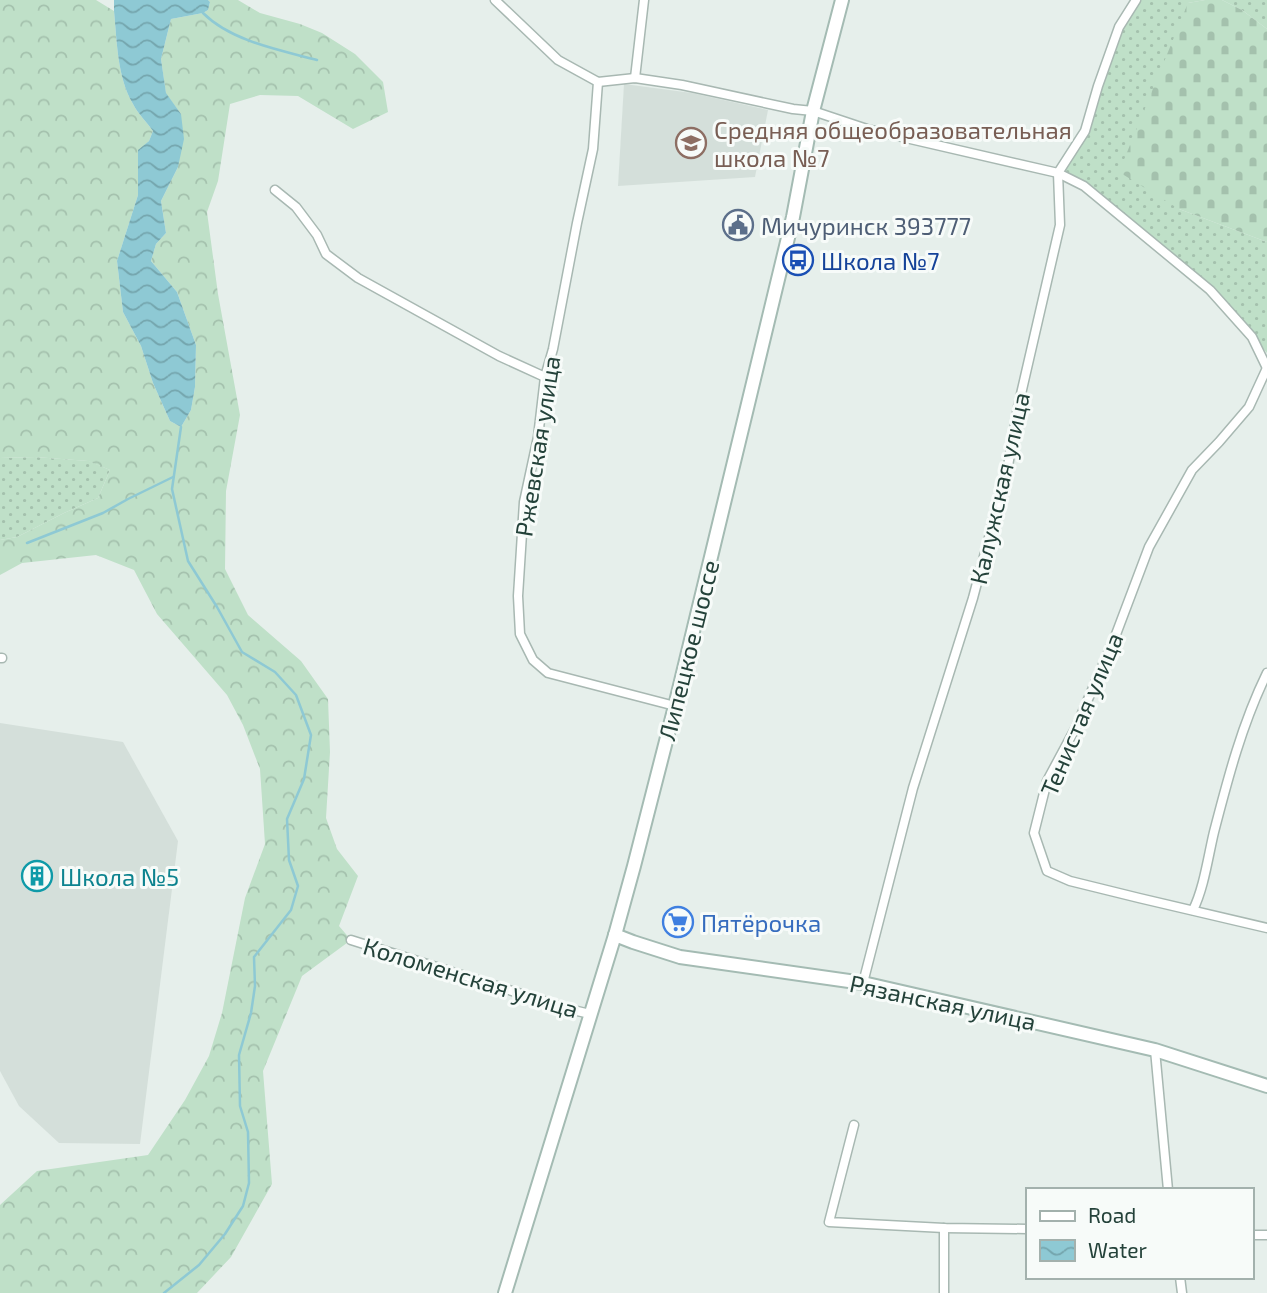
<svg xmlns="http://www.w3.org/2000/svg" width="1267" height="1293" viewBox="0 0 1267 1293" font-family="'Exo 2',sans-serif">
  <style>
    .built { fill: #d4dfda }
    .grass { fill: url(#grass-dots) }
    .forest { fill: url(#forest-crowns) }
    .cemetery { fill: url(#cemetery-stones) }
    .water { fill: url(#water-waves) }
    .lines { fill: none; stroke-linecap: round; stroke-linejoin: round }
    .stream { stroke: #8ec9d4; stroke-width: 2.5 }
    .street-casing { stroke: #a8b8b2; stroke-width: 11 }
    .secondary-casing { stroke: #a4bbb3; stroke-width: 16 }
    .street { stroke: #fff; stroke-width: 8 }
    .secondary { stroke: #fff; stroke-width: 12 }
    .labels { text-anchor: middle; dominant-baseline: central; stroke-width: 6; stroke-linejoin: round; paint-order: stroke }
    .education-label { font-size: 24px; fill: #785e54; stroke: #f7fbf9; text-anchor: start }
    .service-label { font-size: 24px; fill: #4e5e75; stroke: #f7fbf9; text-anchor: start }
    .transit-label { font-size: 24px; fill: #164399; stroke: #f7fbf9; text-anchor: start }
    .street-label { font-size: 24px; fill: #24423a; stroke: #f7fbf9 }
    .culture-label { font-size: 24px; fill: #0d838f; stroke: #f7fbf9; text-anchor: start }
    .shop-label { font-size: 24px; fill: #366cbe; stroke: #f7fbf9; text-anchor: start }
  </style>
  <defs>
    <pattern id="grass-dots" width="8" height="8" patternUnits="userSpaceOnUse" patternTransform="scale(1.75)"><rect width="8" height="8" fill="#bfe0c8"/><path d="M2 2h.1M6 6h.1" fill="none" stroke="#a4c1ad" stroke-width="1.8" stroke-linecap="round"/></pattern>
    <pattern id="forest-crowns" width="20" height="18" patternUnits="userSpaceOnUse" patternTransform="scale(1.75)"><rect width="20" height="18" fill="#bfe0c8"/><path d="M2 6a3 3 0 1 1 6 0M12 15a3 3 0 1 1 6 0" fill="none" stroke="#a4c1ad"/></pattern>
    <pattern id="cemetery-stones" width="16" height="16" patternUnits="userSpaceOnUse" patternTransform="scale(1.75)"><rect width="16" height="16" fill="#bfe0c8"/><path d="M2 7V4a2 2 0 0 1 4 0v3zM10 15v-3a2 2 0 0 1 4 0v3z" fill="#a4c1ad"/></pattern>
    <pattern id="water-waves" width="16" height="10" patternUnits="userSpaceOnUse" patternTransform="scale(1.75)"><rect width="16" height="10" fill="#8ec9d4"/><path d="M0 5q4-4 8 0t8 0" fill="none" stroke="#74a5ad"/></pattern>
  </defs>
  <rect width="100%" height="100%" fill="#e6efeb"/>
  <!-- built -->
  <g class="built">
    <polygon points="624,84 692,93 768,110 755,177 618,186"/>
    <polygon points="0,723 123,742 178,841 140,1144 59,1143 19,1106 0,1071"/>
  </g>
  <!-- grass -->
  <g class="grass">
    <polygon points="1136,0 1205,0 1188,3 1179,209 1267,242 1267,353 1210,290 1084,186 1058,173 1085,131 1119,27"/>
    <polygon points="1222,0 1267,0 1267,29 1242,10"/>
    <polygon points="35,457 89,461 110,470 98,498 64,513 17,537 0,540 0,458"/>
  </g>
  <!-- forest -->
  <path class="forest" d="M 0,0 L 96,0 L 114,11 C 117,41 117,77 133,104 C 138,114 147,122 153,131 L 149,141 L 138,151 L 138,195 L 117,261 L 123,312 L 141,346 L 153,383 L 170,421 L 181,427 L 191,410 L 195,387 L 196,345 L 177,292 L 151,261 L 156,244 L 166,233 L 161,201 L 178,167 L 181,114 L 166,94 L 161,59 L 171,19 L 203,13 L 208,10 L 210,2 L 208,0 L 238,0 L 260,13 L 300,24 L 322,33 L 355,54 L 383,82 L 388,112 L 353,129 L 298,96 L 260,95 L 230,104 L 218,181 L 207,212 L 218,294 L 240,415 L 226,491 L 225,569 L 248,615 L 301,661 L 328,699 L 330,752 L 326,818 L 337,849 L 358,876 L 339,926 L 351,940 L 302,976 L 263,1071 L 272,1184 L 231,1257 L 197,1293 L 0,1293 L 0,1205 L 37,1171 L 148,1155 L 185,1100 L 209,1056 L 222,1013 L 245,898 L 265,844 L 260,769 L 243,725 L 227,695 L 157,614 L 134,570 L 96,555 L 22,563 L 0,575 L 0,540 L 17,537 L 64,513 L 98,498 L 110,470 L 88,461 L 35,457 L 0,458 Z"/>
  <!-- cemetery -->
  <polygon class="cemetery" points="1205,0 1222,0 1242,10 1267,29 1267,242 1179,209 1119,172 1188,3"/>
  <!-- water -->
  <path class="water" d="M 114,0 L 208,0 L 210,2 L 208,10 L 203,13 L 171,19 L 161,59 L 166,93 L 181,114 L 184,139 L 178,167 L 161,201 L 166,233 L 156,244 L 151,261 L 177,292 L 196,345 L 195,387 L 191,410 L 181,427 L 170,421 L 153,383 L 141,346 L 123,312 L 117,261 L 138,195 L 138,150 L 149,141 L 153,131 C 147,122 138,114 133,104 C 117,77 117,41 114,11 Z"/>
  <g class="lines">
    <!-- stream -->
    <g class="stream">
      <path d="M 203,13 C 231,41 279,50 317,60"/>
      <polyline points="27,543 103,513 128,499 173,477"/>
      <polyline points="164,1293 199,1265 225,1234 243,1206 249,1183 248,1132 240,1106 239,1055 251,1013 255,986 254,957 291,910 298,886 289,860 287,819 304,779 311,735 296,695 275,672 242,652 217,607 188,561 172,489 181,427"/>
    </g>
    <!-- street casing -->
    <g class="street-casing">
      <g id="street">
        <polyline points="495,0 558,60 598,82 635,78 682,85 793,109 813,111 867,129 1058,173 1084,186 1210,290 1252,337 1267,368"/>
        <polyline points="635,78 644,0"/>
        <polyline points="598,82 593,149 577,223 553,349 545,377 538,437 524,502 518,596 520,634 533,660 548,673 675,706"/>
        <polyline points="275,190 296,207 317,235 326,254 358,278 499,356 545,377"/>
        <polyline points="1267,368 1249,407 1219,442 1192,470 1149,547 1115,637 1076,727 1047,781 1034,833 1047,871 1070,881 1139,898 1267,928"/>
        <polyline points="0,658 2,658"/>
        <path d="M 1193,910 C 1204,888 1208,857 1214,832 C 1228,778 1242,724 1267,673"/>
        <polyline points="351,940 569,1009 590,1014"/>
        <polyline points="863,983 913,788 973,598 1008,466 1018,407 1060,225 1058,173 1085,131 1098,86 1119,27 1136,0"/>
        <polyline points="1155,1050 1168,1190"/>
        <polyline points="854,1125 829,1222 944,1228 1027,1229"/>
        <polyline points="944,1228 944,1293"/>
        <polyline points="1251,1235 1267,1235"/>
        <polyline points="1180,1277 1182,1293"/>
      </g>
    </g>
    <!-- secondary casing -->
    <g class="secondary-casing">
      <g id="secondary">
        <polyline points="615,935 633,942 680,957 863,983 1155,1050 1267,1086"/>
        <polyline points="505,1293 615,935 634,866 675,706 747,408 793,217 813,111 842,0"/>
      </g>
    </g>
    <!-- street -->
    <use href="#street" class="street"/>
    <!-- secondary -->
    <use href="#secondary" class="secondary"/>
  </g>
  <!-- icons -->
  <defs>
    <g id="school-ring" transform="scale(1.575)"><circle r="9.5" fill="#f7fbf9" stroke="#8d6e63" stroke-width="1.5"/><path d="M0-5L7-2L0 1L-7-2ZM-4 1L0 2.5L4 1V4Q0 6-4 4Z" fill="#8d6e63"/></g>
    <g id="civic-ring" transform="scale(1.575)"><circle r="9.5" fill="#f7fbf9" stroke="#5c6f8a" stroke-width="1.5"/><path d="M-.6-6.5H3V-4.5H.6V-3L4-1V1h2V6H-6V1h2V-1L-.6-3ZM-1.2 2.5V6h2.4V2.5Z" fill="#5c6f8a"/></g>
    <g id="bus-ring" transform="scale(1.575)"><circle r="9.5" fill="#f7fbf9" stroke="#1a4fb4" stroke-width="1.5"/><path d="M-5-6H5V4H4V6H2V4H-2V6H-4V4H-5ZM-3.5-4V0h7V-4ZM-3.5 1.2v1.5H-2V1.2ZM2 1.2v1.5H3.5V1.2Z" fill="#1a4fb4"/></g>
    <g id="building-ring" transform="scale(1.575)"><circle r="9.5" fill="#f7fbf9" stroke="#0f9aa8" stroke-width="1.5"/><path d="M-4-6H4V6H1V3H-1V6H-4ZM-2.5-4.3h1.7v1.8h-1.7ZM.8-4.3h1.7v1.8H.8ZM-2.5-1h1.7V.8h-1.7ZM.8-1h1.7V.8H.8Z" fill="#0f9aa8"/></g>
    <g id="supermarket-ring" transform="scale(1.575)"><circle r="9.5" fill="#f7fbf9" stroke="#3f7fe0" stroke-width="1.5"/><path d="M-6-5.5h2.5l.6 2H6L4.5 2H-2.5L-4.4-4H-6ZM-1.5 3.2a1.3 1.3 0 1 0 .1 0ZM3 3.2a1.3 1.3 0 1 0 .1 0Z" fill="#3f7fe0"/></g>
  </defs>
  <g fill-rule="evenodd">
    <use href="#school-ring" x="691" y="143"/>
    <use href="#civic-ring" x="738" y="225"/>
    <use href="#bus-ring" x="798" y="260"/>
    <use href="#building-ring" x="37" y="876"/>
    <use href="#supermarket-ring" x="678" y="922"/>
  </g>
  <g class="labels">
    <!-- education labels -->
    <g class="education-label">
      <text x="714" y="129">Средняя общеобразовательная<tspan x="714" dy="28">школа №7</tspan></text>
    </g>
    <!-- service labels -->
    <g class="service-label">
      <text x="761" y="225">Мичуринск 393777</text>
    </g>
    <!-- transit labels -->
    <g class="transit-label">
      <text x="821" y="260">Школа №7</text>
    </g>
    <!-- street labels -->
    <g class="street-label">
      <text transform="translate(537 446) rotate(-81)">Ржевская улица</text>
      <text transform="translate(999 488) rotate(-77)">Калужская улица</text>
      <text transform="translate(688 650) rotate(-76)">Липецкое шоссе</text>
      <text transform="translate(1081 714) rotate(-67)">Тенистая улица</text>
      <text transform="translate(471 977) rotate(17)">Коломенская улица</text>
      <text transform="translate(943 1002) rotate(12)">Рязанская улица</text>
    </g>
    <!-- culture labels -->
    <g class="culture-label">
      <text x="60" y="876">Школа №5</text>
    </g>
    <!-- shop labels -->
    <g class="shop-label">
      <text x="701" y="922">Пятёрочка</text>
    </g>
  </g>
  <!-- legend -->
  <rect x="1026" y="1188" width="228" height="91" fill="#f7fbf9" stroke="#a3b1ad" stroke-width="2"/>
  <rect x="1040" y="1211" width="35" height="10" fill="#ffffff" stroke="#a3b1ad" stroke-width="2"/>
  <text x="1088" y="1223" font-size="21" fill="#24423a">Road</text>
  <rect x="1040" y="1240" width="35" height="21" fill="url(#water-waves)" stroke="#a3b1ad" stroke-width="2"/>
  <text x="1088" y="1258" font-size="21" fill="#24423a">Water</text>
</svg>
